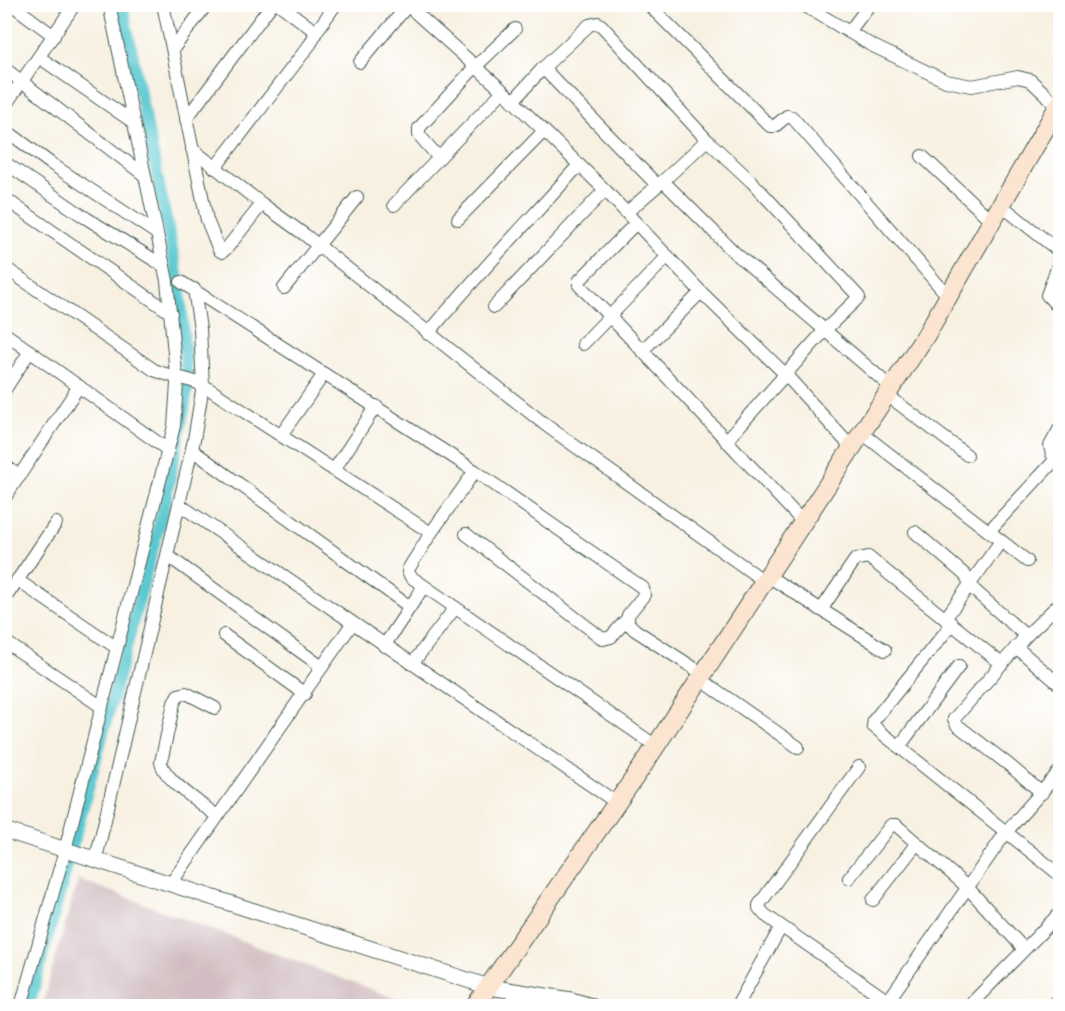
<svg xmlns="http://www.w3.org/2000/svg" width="1065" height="1011" viewBox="0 0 1065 1011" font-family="Kalam,sans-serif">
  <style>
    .industrial { fill: #d2bec2 }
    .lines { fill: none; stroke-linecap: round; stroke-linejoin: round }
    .canal { stroke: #5cc9d2; stroke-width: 12 }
    .minor-casing { stroke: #40584e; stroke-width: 14 }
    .tertiary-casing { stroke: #40584e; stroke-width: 17 }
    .secondary-casing { stroke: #40584e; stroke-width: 20 }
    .minor { stroke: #fff; stroke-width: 12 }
    .tertiary { stroke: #fff; stroke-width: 15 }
    .secondary { stroke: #fce5d0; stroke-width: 18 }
  </style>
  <rect width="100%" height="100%" fill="#fff"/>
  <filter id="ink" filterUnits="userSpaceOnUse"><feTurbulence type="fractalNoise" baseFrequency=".0167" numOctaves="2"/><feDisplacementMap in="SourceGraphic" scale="12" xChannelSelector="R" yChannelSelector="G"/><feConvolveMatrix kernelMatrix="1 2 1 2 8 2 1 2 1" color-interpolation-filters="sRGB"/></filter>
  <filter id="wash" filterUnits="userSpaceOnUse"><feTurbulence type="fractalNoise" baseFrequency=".008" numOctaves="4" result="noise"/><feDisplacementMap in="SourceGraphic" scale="24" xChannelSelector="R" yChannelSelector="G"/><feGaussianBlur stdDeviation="1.35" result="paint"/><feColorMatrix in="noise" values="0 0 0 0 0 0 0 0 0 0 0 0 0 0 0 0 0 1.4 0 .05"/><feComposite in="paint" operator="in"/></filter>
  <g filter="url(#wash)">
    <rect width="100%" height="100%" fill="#f8f1e2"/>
    <!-- industrial -->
    <polygon class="industrial" points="78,879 404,1002 403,1006 42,1006"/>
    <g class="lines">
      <!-- canal -->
      <polyline class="canal" points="29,1006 163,511 184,408 187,386 180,288 122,4"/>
    </g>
  </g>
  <g filter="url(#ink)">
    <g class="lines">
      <!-- minor casing -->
      <g class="minor-casing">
        <g id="minor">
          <polyline points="11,4 54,36"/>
          <polyline points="163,4 207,220 219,250 222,252 227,248 262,204"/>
          <polyline points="279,4 316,32"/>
          <polyline points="406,4 503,91 605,190 701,292 786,375 852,448"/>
          <polyline points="648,4 770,126 775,126 787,116 792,117 948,296"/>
          <polyline points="802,4 871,45 946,81 972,86 1018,77 1030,80 1058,106"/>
          <polyline points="849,32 870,4"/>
          <polyline points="173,49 207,4"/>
          <polyline points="39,57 133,122"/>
          <polyline points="360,62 409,4"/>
          <polyline points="4,68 144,175"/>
          <polyline points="543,68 589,25 598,23 601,25 707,140 663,181"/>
          <polyline points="513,101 543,68 657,185"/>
          <polyline points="4,107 75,4"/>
          <polyline points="186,119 272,4"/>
          <polyline points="4,129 50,163 156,233"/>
          <polyline points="707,140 752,182 859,297 825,330 726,441"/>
          <polyline points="192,149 262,204 305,235 547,426 764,581"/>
          <polyline points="922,156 992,221"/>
          <polyline points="439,158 419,135 419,128 475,67 515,29"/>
          <polyline points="4,162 86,218 164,266"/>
          <polyline points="215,168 311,43 316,32 336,4"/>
          <polyline points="4,198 171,313"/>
          <polyline points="394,205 503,91"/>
          <polyline points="1001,205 1060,252"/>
          <polyline points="627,212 663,181 734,252 892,388"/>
          <polyline points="458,219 544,131"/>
          <path d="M 636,223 L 579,281 L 579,285 C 655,362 728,443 803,522"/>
          <polyline points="1060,260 1047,295 1060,309"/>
          <path d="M 4,267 L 154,370 C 171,377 187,378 203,385 L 431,533 L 475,471"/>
          <polyline points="181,282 475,471 643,588 644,595 628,615 628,623 635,630 703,674"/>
          <polyline points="284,288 357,197"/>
          <polyline points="494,307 605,190"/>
          <polyline points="4,333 168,450"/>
          <path d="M 428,334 C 476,275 529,221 579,165"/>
          <polyline points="583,344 668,256"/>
          <polyline points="643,350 701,292"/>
          <polyline points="4,391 30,351"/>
          <polyline points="887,395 967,455"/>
          <polyline points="862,433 1027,561"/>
          <polyline points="281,435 324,374"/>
          <polyline points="192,450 410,607 424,586"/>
          <polyline points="1060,464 1052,454 1050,446 1060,428"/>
          <polyline points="4,465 20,476"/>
          <polyline points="334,470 376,406"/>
          <polyline points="4,499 79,386"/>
          <polyline points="180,505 617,803"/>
          <polyline points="989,531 1055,460"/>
          <polyline points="915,532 965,575 974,590 1026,636"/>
          <polyline points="431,533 409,568 408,572 411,577 656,746"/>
          <polyline points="466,534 603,639 611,637 627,619"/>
          <polyline points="168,556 322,667"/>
          <polyline points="768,576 885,650"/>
          <polyline points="17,580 117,648"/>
          <polyline points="4,600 56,523"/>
          <polyline points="821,610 855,560 868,557 1002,664"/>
          <polyline points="945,619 1001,541"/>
          <polyline points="952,624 874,720 873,726 1060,875"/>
          <polyline points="224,635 305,694"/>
          <polyline points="4,641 102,707"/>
          <polyline points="384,646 410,607"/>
          <polyline points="1016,647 1060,685"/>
          <polyline points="412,664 455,608"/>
          <polyline points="700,679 798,747"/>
          <path d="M 215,708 L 186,693 L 178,695 L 174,703 L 161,762 C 163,779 203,805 217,816"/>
          <polyline points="899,747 959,666"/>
          <polyline points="859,767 759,905 759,908 765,915 895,1006"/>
          <polyline points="1042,793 1009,765 957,725 954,719 1026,636 1060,603"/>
          <polyline points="91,859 98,850 194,440 203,385 200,329 194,289"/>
          <polyline points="849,878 891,825 896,825 967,887 1024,949"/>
          <polyline points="170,885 352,624"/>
          <polyline points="873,900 917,843"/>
          <polyline points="888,1001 1007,831 1060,771"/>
          <polyline points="21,1006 65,850 174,426 177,384 167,281 109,4"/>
          <polyline points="737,1006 781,927"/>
          <polyline points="969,1006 1060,913"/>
          <polyline points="1052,1006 1060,996"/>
        </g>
      </g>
      <!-- tertiary casing -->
      <g class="tertiary-casing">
        <polyline id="tertiary" points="4,830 489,987 571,1000 591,1006"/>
      </g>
      <!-- secondary casing -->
      <g class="secondary-casing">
        <polyline id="secondary" points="475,1006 644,764 926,335 1060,103"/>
      </g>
      <!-- minor -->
      <use href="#minor" class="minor"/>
      <!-- tertiary -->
      <use href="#tertiary" class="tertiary"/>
      <!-- secondary -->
      <use href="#secondary" class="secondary"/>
    </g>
  </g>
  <!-- margin -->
  <rect width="1065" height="1011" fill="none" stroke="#fff" stroke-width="24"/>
</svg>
